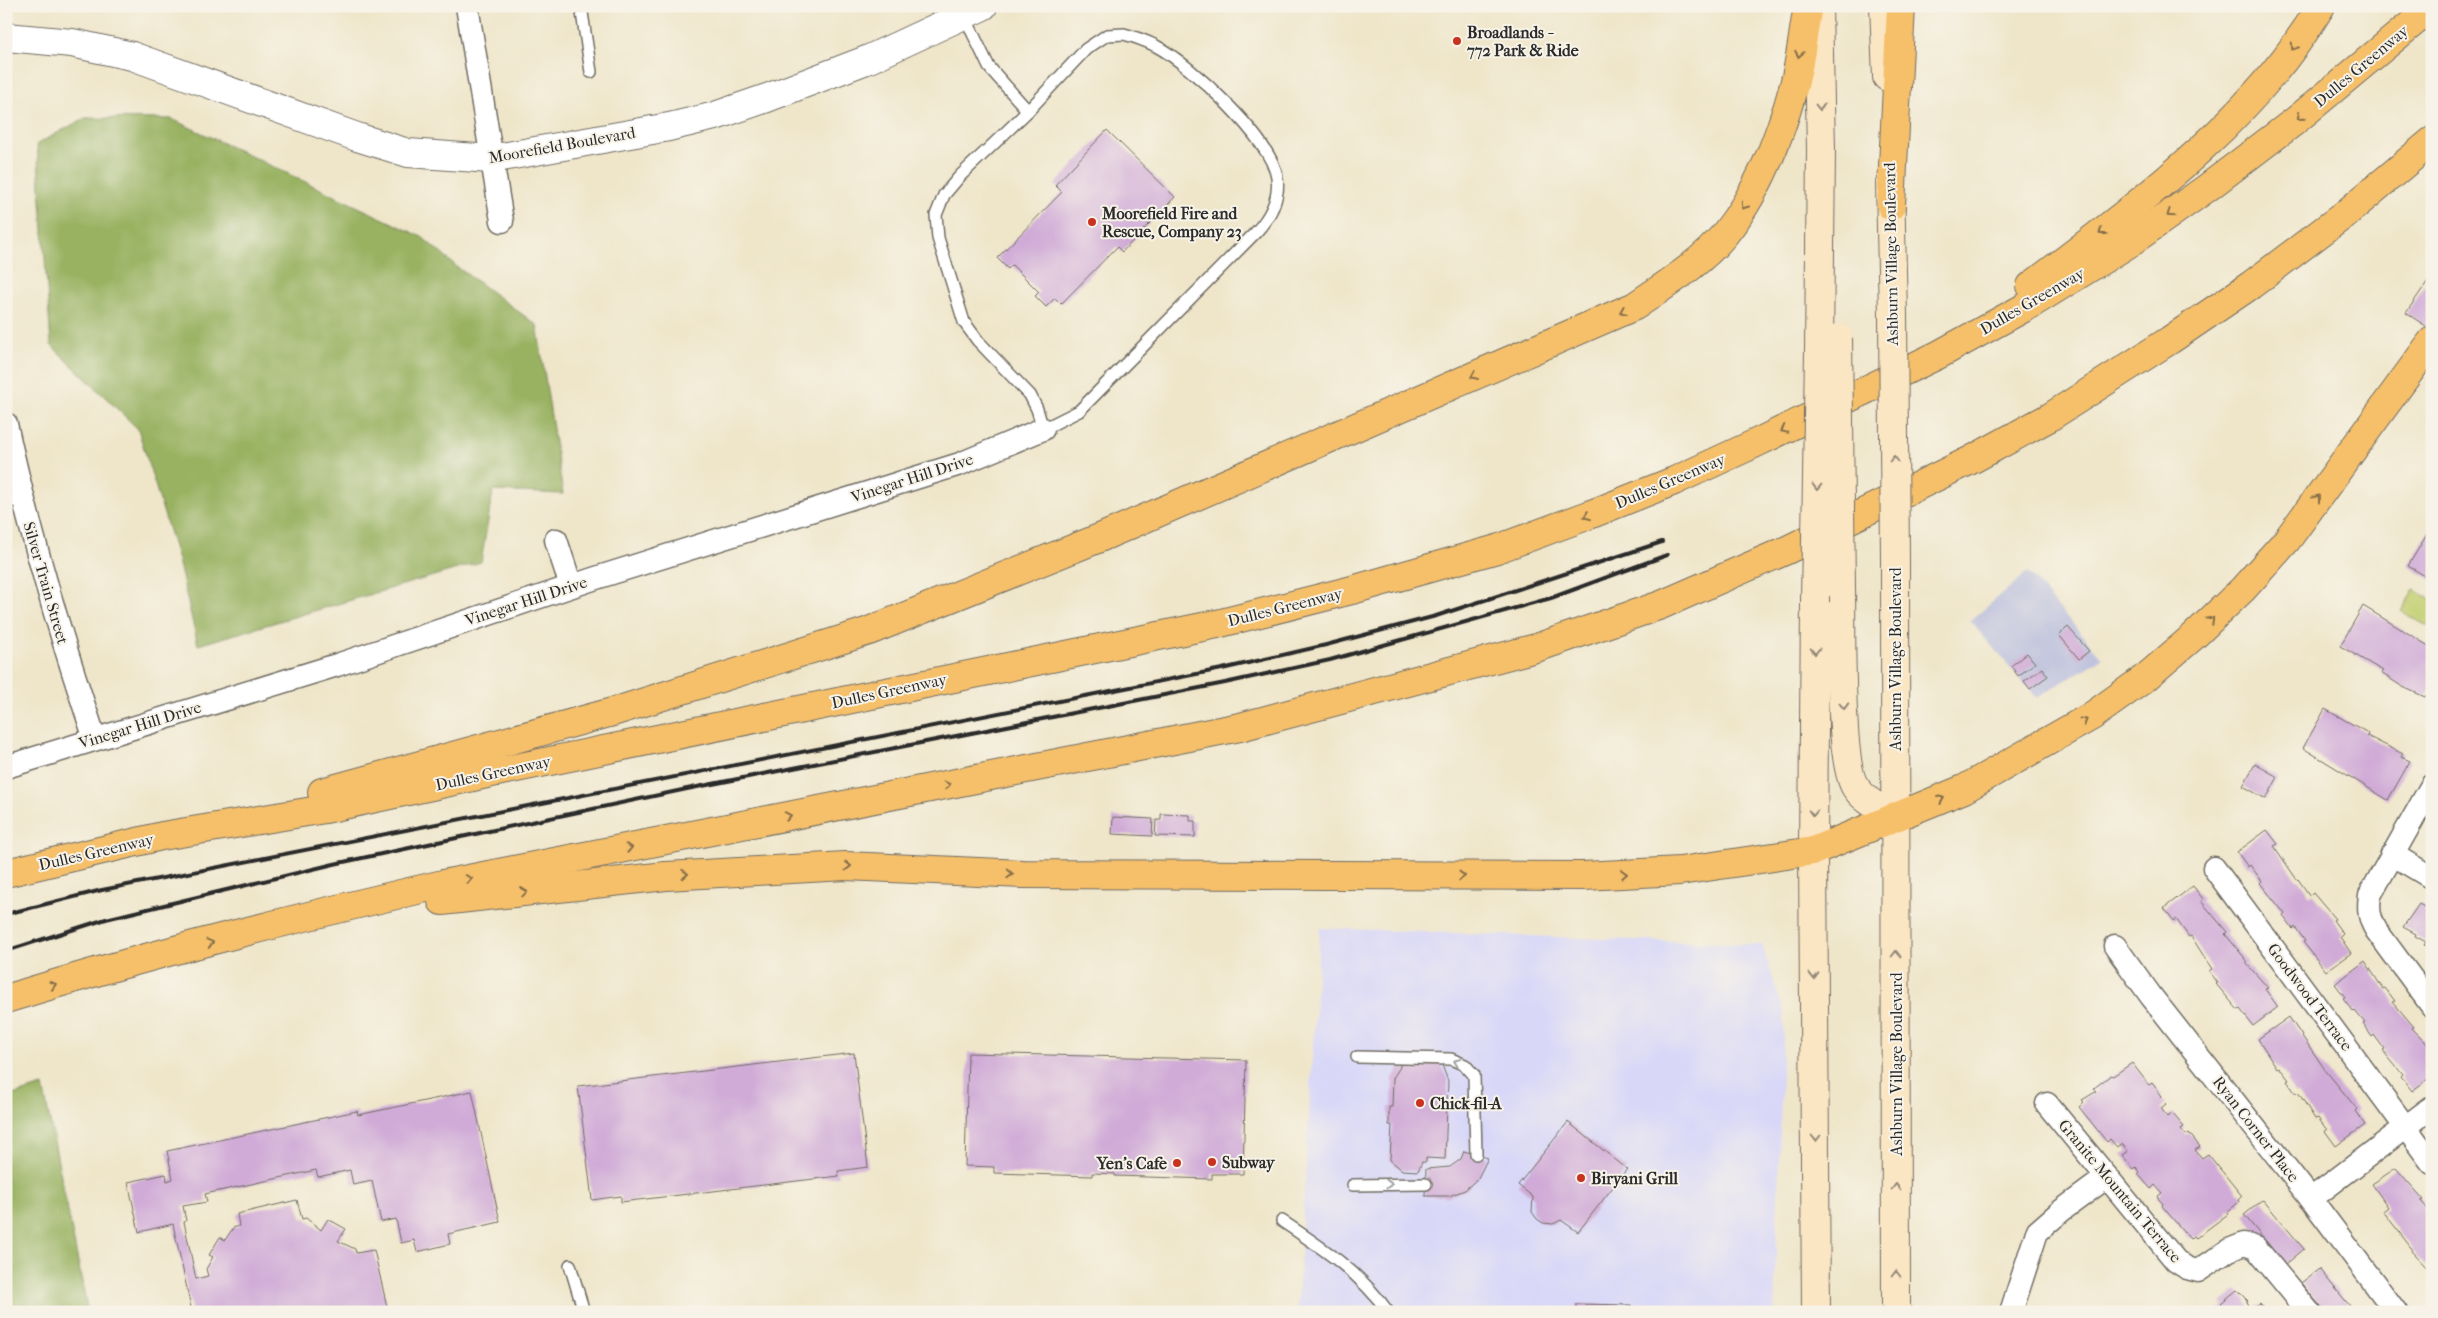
<svg xmlns="http://www.w3.org/2000/svg" width="2438" height="1318" viewBox="0 0 2438 1318" font-family="'IM FELL French Canon',serif">
  <style>
    .built { fill: #d8d7f8 }
    .industrial { fill: #bfc2dd }
    .green { fill: #c2cf70; stroke: #767d4e }
    .forest { fill: #99b262; stroke: #626e46 }
    .building { fill: #d0abd7 }
    .lines { fill: none; stroke-linecap: round; stroke-linejoin: round }
    .service-casing { stroke: #706c63; stroke-width: 14 }
    .minor-casing { stroke: #706c63; stroke-width: 25 }
    .tertiary-casing { stroke: #706c63; stroke-width: 30 }
    .secondary-casing { stroke: #706c63; stroke-width: 30 }
    .motorway-casing { stroke: #706c63; stroke-width: 30 }
    .service { stroke: #fff; stroke-width: 11 }
    .minor { stroke: #fff; stroke-width: 22 }
    .tertiary { stroke: #fff; stroke-width: 28 }
    .secondary { stroke: #fbe6c4; stroke-width: 28 }
    .motorway { stroke: #f6c06b; stroke-width: 28 }
    .rail { stroke: #2b2b2b; stroke-width: 4 }
    .secondary-bridge-casing { stroke: #706c63; stroke-width: 30; stroke-linecap: butt }
    .secondary-bridge { stroke: #fbe6c4; stroke-width: 28 }
    .oneway { stroke: #866e48 }
    .oneway2 { stroke: #938878 }
    .oneway3 { stroke: #a0a0a0 }
    .poi-dot { fill: #c8321e; stroke: #f7f3e8; stroke-width: 2 }
    .labels { text-anchor: middle; dominant-baseline: central; stroke-width: 4; stroke-linejoin: round; paint-order: stroke }
    .poi-label { font-size: 16px; font-weight: bold; fill: #2b2b2b; stroke: #f7f3e8; text-anchor: start }
    .street-label { font-size: 16px; fill: #2b2b2b; stroke: #f7f3e8 }
  </style>
  <rect width="100%" height="100%" fill="#f7f3e8"/>
  <filter id="ink" filterUnits="userSpaceOnUse"><feTurbulence type="fractalNoise" baseFrequency=".02" numOctaves="2"/><feDisplacementMap in="SourceGraphic" scale="10" xChannelSelector="R" yChannelSelector="G"/><feConvolveMatrix kernelMatrix="1 2 1 2 8 2 1 2 1" color-interpolation-filters="sRGB"/></filter>
  <filter id="wash" filterUnits="userSpaceOnUse"><feTurbulence type="fractalNoise" baseFrequency=".0096" numOctaves="4" result="noise"/><feDisplacementMap in="SourceGraphic" scale="20" xChannelSelector="R" yChannelSelector="G"/><feGaussianBlur stdDeviation="1.12" result="paint"/><feColorMatrix in="noise" values="0 0 0 0 0 0 0 0 0 0 0 0 0 0 0 0 0 1.4 0 .05"/><feComposite in="paint" operator="in"/></filter>
  <g filter="url(#wash)">
    <rect width="100%" height="100%" fill="#efe6ca"/>
    <!-- built -->
    <polygon class="built" points="1320,928 1762,945 1784,1013 1774,1312 1297,1312"/>
    <!-- industrial -->
    <polygon class="industrial" points="2028,572 2102,658 2037,698 1970,621"/>
    <!-- green -->
    <polygon class="green" points="2414,590 2432,600 2432,623 2429,627 2401,611"/>
    <!-- forest -->
    <g class="forest">
      <polygon points="85,118 172,119 422,237 457,267 537,325 563,494 493,491 481,562 198,645 178,560 138,429 51,345 37,144"/>
      <polygon points="43,1086 88,1312 6,1312 6,1097"/>
    </g>
    <g id="blocks">
      <!-- building -->
      <g class="building">
        <polygon points="1107,130 1175,197 1122,252 1117,247 1061,304 1055,298 1046,307 1035,296 1039,292 1012,265 1008,269 997,258 1062,192 1055,185"/>
        <polygon points="2432,275 2432,330 2406,313"/>
        <polygon points="2432,526 2432,580 2408,566"/>
        <polygon points="2363,606 2432,648 2432,686 2425,697 2403,687 2381,673 2383,671 2340,646"/>
        <polygon points="2068,627 2089,651 2079,659 2059,635"/>
        <polygon points="2027,653 2035,663 2018,676 2011,666"/>
        <polygon points="2042,668 2048,676 2030,689 2024,681"/>
        <polygon points="2325,709 2368,733 2367,736 2403,754 2401,757 2410,761 2388,800 2303,748"/>
        <polygon points="2255,764 2278,777 2266,799 2243,786"/>
        <polygon points="1161,814 1190,815 1190,821 1195,821 1195,837 1155,836 1156,820 1161,820"/>
        <polygon points="1113,817 1153,819 1152,836 1112,834"/>
        <polygon points="2267,830 2278,844 2274,846 2297,880 2298,879 2310,896 2313,893 2335,919 2333,920 2343,934 2340,937 2351,953 2326,971 2303,942 2305,941 2295,927 2293,929 2283,916 2285,914 2260,883 2262,881 2250,865 2248,867 2237,852"/>
        <polygon points="2193,886 2203,899 2201,901 2227,932 2225,934 2248,962 2246,963 2268,988 2265,989 2278,1007 2253,1026 2240,1009 2238,1010 2216,984 2218,983 2209,971 2212,969 2191,936 2189,937 2176,919 2174,921 2164,908"/>
        <polygon points="2419,904 2432,911 2432,949 2424,945 2426,942 2415,936 2416,934 2403,927"/>
        <polygon points="2365,961 2383,989 2385,988 2395,1001 2393,1002 2414,1027 2412,1028 2432,1049 2432,1076 2412,1091 2401,1077 2403,1075 2383,1051 2385,1050 2374,1035 2372,1037 2363,1024 2365,1023 2354,1010 2353,1011 2343,998 2345,997 2335,984"/>
        <polygon points="2289,1017 2326,1071 2357,1109 2355,1111 2365,1125 2336,1146 2325,1131 2327,1130 2318,1118 2315,1119 2298,1092 2296,1094 2287,1081 2289,1080 2279,1067 2277,1068 2258,1039"/>
        <polygon points="854,1053 868,1167 838,1171 839,1176 621,1202 621,1196 592,1200 578,1086"/>
        <polygon points="968,1053 1246,1060 1243,1174 1212,1174 1212,1179 1115,1176 1115,1174 1092,1173 1092,1176 994,1173 994,1167 965,1166"/>
        <polygon points="1400,1059 1440,1060 1448,1081 1445,1159 1426,1158 1426,1162 1422,1162 1418,1171 1402,1170 1390,1160 1392,1125 1389,1125 1389,1107 1392,1107 1393,1078 1400,1067"/>
        <polygon points="2132,1063 2149,1085 2152,1083 2162,1096 2160,1098 2166,1104 2161,1108 2167,1117 2172,1113 2184,1127 2181,1129 2186,1135 2189,1133 2200,1147 2195,1150 2202,1158 2208,1154 2242,1196 2238,1200 2239,1202 2227,1212 2228,1214 2196,1238 2194,1236 2190,1239 2162,1206 2163,1204 2157,1197 2162,1193 2155,1185 2151,1189 2138,1174 2140,1172 2136,1167 2134,1169 2122,1155 2128,1151 2122,1144 2117,1147 2110,1139 2107,1142 2079,1107 2084,1102 2082,1100 2097,1091 2094,1088 2111,1075 2113,1076"/>
        <polygon points="472,1091 500,1222 448,1234 450,1244 417,1252 414,1240 401,1243 396,1219 381,1222 372,1181 353,1185 350,1170 318,1177 316,1170 205,1194 207,1202 183,1206 186,1221 184,1222 196,1279 208,1276 206,1269 213,1257 209,1255 220,1237 225,1240 233,1228 239,1226 237,1214 297,1200 302,1219 306,1218 321,1230 328,1219 346,1229 338,1241 355,1249 356,1253 374,1250 388,1311 192,1312 173,1224 139,1232 128,1182 166,1174 167,1181 173,1179 167,1151 357,1111 358,1115"/>
        <polygon points="1568,1122 1627,1169 1578,1232 1561,1220 1553,1224 1543,1223 1537,1219 1532,1212 1533,1197 1518,1185"/>
        <polygon points="1464,1151 1488,1158 1478,1178 1465,1190 1449,1196 1425,1196 1426,1169 1450,1167 1461,1159"/>
        <polygon points="2396,1168 2424,1200 2421,1201 2432,1214 2432,1273 2411,1251 2412,1249 2383,1211 2388,1207 2372,1184"/>
        <polygon points="2263,1200 2304,1249 2285,1265 2244,1215"/>
        <polygon points="2319,1269 2355,1312 2325,1312 2301,1283"/>
        <polygon points="2237,1290 2248,1301 2246,1302 2251,1310 2260,1304 2266,1312 2220,1312 2219,1310 2224,1306 2221,1303"/>
        <polygon points="1576,1304 1632,1305 1632,1312 1576,1312"/>
      </g>
    </g>
  </g>
  <g filter="url(#ink)">
    <use href="#blocks" fill-opacity="0" stroke="#706c63" stroke-width="1"/>
    <g class="lines">
      <!-- service casing -->
      <g class="service-casing">
        <g id="service">
          <polyline points="581,6 591,72"/>
          <polyline points="964,15 989,67 1028,111"/>
          <path d="M 1124,34 C 1135,37 1146,41 1156,46 C 1190,64 1271,139 1277,177 C 1280,198 1270,217 1256,232 L 1079,411 L 1043,429 L 1037,409 L 1030,395 L 978,341 L 964,322 L 938,238 L 936,215 L 944,195 L 960,176 L 1028,111 L 1086,49 L 1107,35 Z"/>
          <polyline points="6,503 22,497"/>
          <polyline points="1357,1057 1451,1059 1465,1065 1474,1075 1476,1154"/>
          <polyline points="1353,1185 1426,1184"/>
          <path d="M 1282,1221 C 1321,1247 1361,1273 1388,1312"/>
          <polyline points="570,1265 584,1312"/>
        </g>
      </g>
      <!-- minor casing -->
      <g class="minor-casing">
        <g id="minor">
          <polyline points="467,6 502,221"/>
          <path d="M 6,424 C 29,531 60,635 95,739"/>
          <polyline points="556,540 571,586"/>
          <polyline points="6,767 337,665 596,578 960,464 1043,429"/>
          <path d="M 2432,785 L 2370,895 C 2368,909 2369,918 2376,930 L 2432,1006"/>
          <polyline points="2392,854 2432,878"/>
          <polyline points="2214,868 2432,1163"/>
          <polyline points="2115,946 2151,996 2311,1199 2396,1312"/>
          <polyline points="2047,1104 2176,1261 2187,1268 2198,1271 2229,1250 2244,1244 2256,1248 2309,1312"/>
          <polyline points="2311,1199 2432,1107"/>
          <polyline points="2011,1312 2037,1232 2061,1211 2107,1177"/>
        </g>
      </g>
      <!-- tertiary casing -->
      <g class="tertiary-casing">
        <polyline id="tertiary" points="6,37 72,43 132,56 357,137 408,153 491,159 669,127 715,116 767,98 869,59 983,6"/>
      </g>
      <!-- secondary casing -->
      <g class="secondary-casing">
        <g id="secondary">
          <polyline points="1818,6 1821,150 1819,351"/>
          <polyline points="1884,6 1887,77"/>
          <polyline points="1890,183 1893,315"/>
          <polyline points="1895,560 1896,1312"/>
          <path d="M 1841,588 C 1842,624 1838,765 1856,788 C 1866,802 1882,809 1896,817"/>
          <polyline points="1815,602 1813,851 1816,1312"/>
        </g>
      </g>
      <!-- motorway casing -->
      <g class="motorway-casing">
        <g id="motorway">
          <polyline points="1891,206 1901,6"/>
          <path d="M 2031,286 C 2137,205 2251,123 2321,6"/>
          <path d="M 322,792 L 616,711 L 869,631 L 1102,537 L 1635,306 C 1665,285 1700,264 1724,235 C 1758,193 1780,137 1794,85 C 1801,59 1803,32 1808,6"/>
          <polyline points="6,873 162,836 325,809 482,775 1217,624 1352,590 1497,549 1589,515 1674,481 1754,444 1940,354 2031,304 2128,244 2207,188 2295,121 2432,7"/>
          <polyline points="442,901 666,876 846,866 1023,874 1583,876 1680,871 1813,851 1964,789 2092,716 2145,678 2195,635 2243,589 2287,540 2432,341"/>
          <path d="M 6,999 C 149,954 297,918 443,884 L 1240,727 L 1536,648 L 1661,605 L 1787,550 L 1973,459 L 2050,417 L 2170,340 L 2251,285 L 2344,215 L 2432,141"/>
        </g>
      </g>
      <!-- service -->
      <use href="#service" class="service"/>
      <!-- minor -->
      <use href="#minor" class="minor"/>
      <!-- tertiary -->
      <use href="#tertiary" class="tertiary"/>
      <!-- secondary -->
      <use href="#secondary" class="secondary"/>
      <!-- motorway -->
      <use href="#motorway" class="motorway"/>
      <!-- rail -->
      <g class="rail">
        <polyline points="6,914 102,890 1222,669 1326,645 1436,616 1662,542"/>
        <polyline points="6,951 106,919 334,864 687,789 1225,683 1330,660 1551,598 1667,555"/>
      </g>
      <!-- secondary-bridge casing -->
      <g class="secondary-bridge-casing">
        <g id="secondary-bridge">
          <polyline points="1893,315 1895,560"/>
          <polyline points="1838,338 1841,588"/>
          <polyline points="1815,602 1819,351"/>
        </g>
      </g>
      <!-- secondary-bridge -->
      <use href="#secondary-bridge" class="secondary-bridge"/>
    </g>
    <!-- one-way arrows -->
    <defs><path id="oneway-chevron" d="M-2-3.5L2.5 0L-2 3.5" fill="none" stroke-width="1.6" stroke-linecap="round" stroke-linejoin="round" transform="scale(1.25)"/></defs>
    <g class="oneway">
      <use href="#oneway-chevron" transform="translate(2294 47) rotate(124)"/>
      <use href="#oneway-chevron" transform="translate(1799 54) rotate(100)"/>
      <use href="#oneway-chevron" transform="translate(2300 117) rotate(141)"/>
      <use href="#oneway-chevron" transform="translate(1744 206) rotate(125)"/>
      <use href="#oneway-chevron" transform="translate(2170 214) rotate(145)"/>
      <use href="#oneway-chevron" transform="translate(2102 232) rotate(143)"/>
      <use href="#oneway-chevron" transform="translate(1623 311) rotate(157)"/>
      <use href="#oneway-chevron" transform="translate(1474 376) rotate(157)"/>
      <use href="#oneway-chevron" transform="translate(1784 430) rotate(154)"/>
      <use href="#oneway-chevron" transform="translate(2317 498) rotate(-54)"/>
      <use href="#oneway-chevron" transform="translate(1587 516) rotate(159)"/>
      <use href="#oneway-chevron" transform="translate(2211 620) rotate(-44)"/>
      <use href="#oneway-chevron" transform="translate(2084 721) rotate(-31)"/>
      <use href="#oneway-chevron" transform="translate(947 785) rotate(-11)"/>
      <use href="#oneway-chevron" transform="translate(1941 799) rotate(-23)"/>
      <use href="#oneway-chevron" transform="translate(788 816) rotate(-11)"/>
      <use href="#oneway-chevron" transform="translate(629 848) rotate(-11)"/>
      <use href="#oneway-chevron" transform="translate(848 866)"/>
      <use href="#oneway-chevron" transform="translate(685 874) rotate(-3)"/>
      <use href="#oneway-chevron" transform="translate(1010 874) rotate(3)"/>
      <use href="#oneway-chevron" transform="translate(1624 874) rotate(-3)"/>
      <use href="#oneway-chevron" transform="translate(1462 876)"/>
      <use href="#oneway-chevron" transform="translate(469 879) rotate(-11)"/>
      <use href="#oneway-chevron" transform="translate(524 892) rotate(-7)"/>
      <use href="#oneway-chevron" transform="translate(210 943) rotate(-15)"/>
      <use href="#oneway-chevron" transform="translate(53 985) rotate(-18)"/>
    </g>
    <g class="oneway2">
      <use href="#oneway-chevron" transform="translate(1820 107) rotate(89)"/>
      <use href="#oneway-chevron" transform="translate(1894 459) rotate(-90)"/>
      <use href="#oneway-chevron" transform="translate(1817 487) rotate(91)"/>
      <use href="#oneway-chevron" transform="translate(1815 651) rotate(91)"/>
      <use href="#oneway-chevron" transform="translate(1844 706) rotate(88)"/>
      <use href="#oneway-chevron" transform="translate(1813 813) rotate(91)"/>
      <use href="#oneway-chevron" transform="translate(1896 954) rotate(-90)"/>
      <use href="#oneway-chevron" transform="translate(1814 976) rotate(89)"/>
      <use href="#oneway-chevron" transform="translate(1816 1138) rotate(90)"/>
      <use href="#oneway-chevron" transform="translate(1896 1187) rotate(-90)"/>
      <use href="#oneway-chevron" transform="translate(1896 1274) rotate(-90)"/>
    </g>
    <g class="oneway3">
      <use href="#oneway-chevron" transform="translate(1457 1062) rotate(-158)"/>
      <use href="#oneway-chevron" transform="translate(1389 1184)"/>
    </g>
  </g>
  <!-- markers -->
  <g class="poi-dot">
    <circle cx="1457" cy="41" r="5"/>
    <circle cx="1092" cy="222" r="5"/>
    <circle cx="1420" cy="1103" r="5"/>
    <circle cx="1212" cy="1162" r="5"/>
    <circle cx="1177" cy="1163" r="5"/>
    <circle cx="1581" cy="1178" r="5"/>
  </g>
  <g class="labels">
    <!-- poi labels -->
    <g class="poi-label">
      <text x="1467" y="32">Broadlands -<tspan x="1467" dy="18">772 Park &amp; Ride</tspan></text>
      <text x="1102" y="213">Moorefield Fire and<tspan x="1102" dy="18">Rescue, Company 23</tspan></text>
      <text x="1430" y="1103">Chick-fil-A</text>
      <text x="1222" y="1162">Subway</text>
      <text x="1167" y="1163" text-anchor="end">Yen's Cafe</text>
      <text x="1591" y="1178">Biryani Grill</text>
    </g>
    <!-- street labels -->
    <g class="street-label">
      <text transform="translate(2361 66) rotate(-40)">Dulles Greenway</text>
      <text transform="translate(562 145) rotate(-10)">Moorefield Boulevard</text>
      <text transform="translate(1891 254) rotate(-91)">Ashburn Village Boulevard</text>
      <text transform="translate(2032 301) rotate(-30)">Dulles Greenway</text>
      <text transform="translate(912 478) rotate(-18)">Vinegar Hill Drive</text>
      <text transform="translate(1670 481) rotate(-23)">Dulles Greenway</text>
      <text transform="translate(46 583) rotate(74)">Silver Train Street</text>
      <text transform="translate(526 601) rotate(-18)">Vinegar Hill Drive</text>
      <text transform="translate(1285 607) rotate(-14)">Dulles Greenway</text>
      <text transform="translate(1895 659) rotate(-90)">Ashburn Village Boulevard</text>
      <text transform="translate(889 691) rotate(-12)">Dulles Greenway</text>
      <text transform="translate(140 725) rotate(-17)">Vinegar Hill Drive</text>
      <text transform="translate(493 773) rotate(-12)">Dulles Greenway</text>
      <text transform="translate(96 852) rotate(-13)">Dulles Greenway</text>
      <text transform="translate(2310 997) rotate(53)">Goodwood Terrace</text>
      <text transform="translate(1896 1064) rotate(-90)">Ashburn Village Boulevard</text>
      <text transform="translate(2256 1129) rotate(52)">Ryan Corner Place</text>
      <text transform="translate(2120 1191) rotate(50)">Granite Mountain Terrace</text>
    </g>
  </g>
  <!-- margin -->
  <rect width="2438" height="1318" fill="none" stroke="#f7f3e8" stroke-width="25"/>
</svg>
